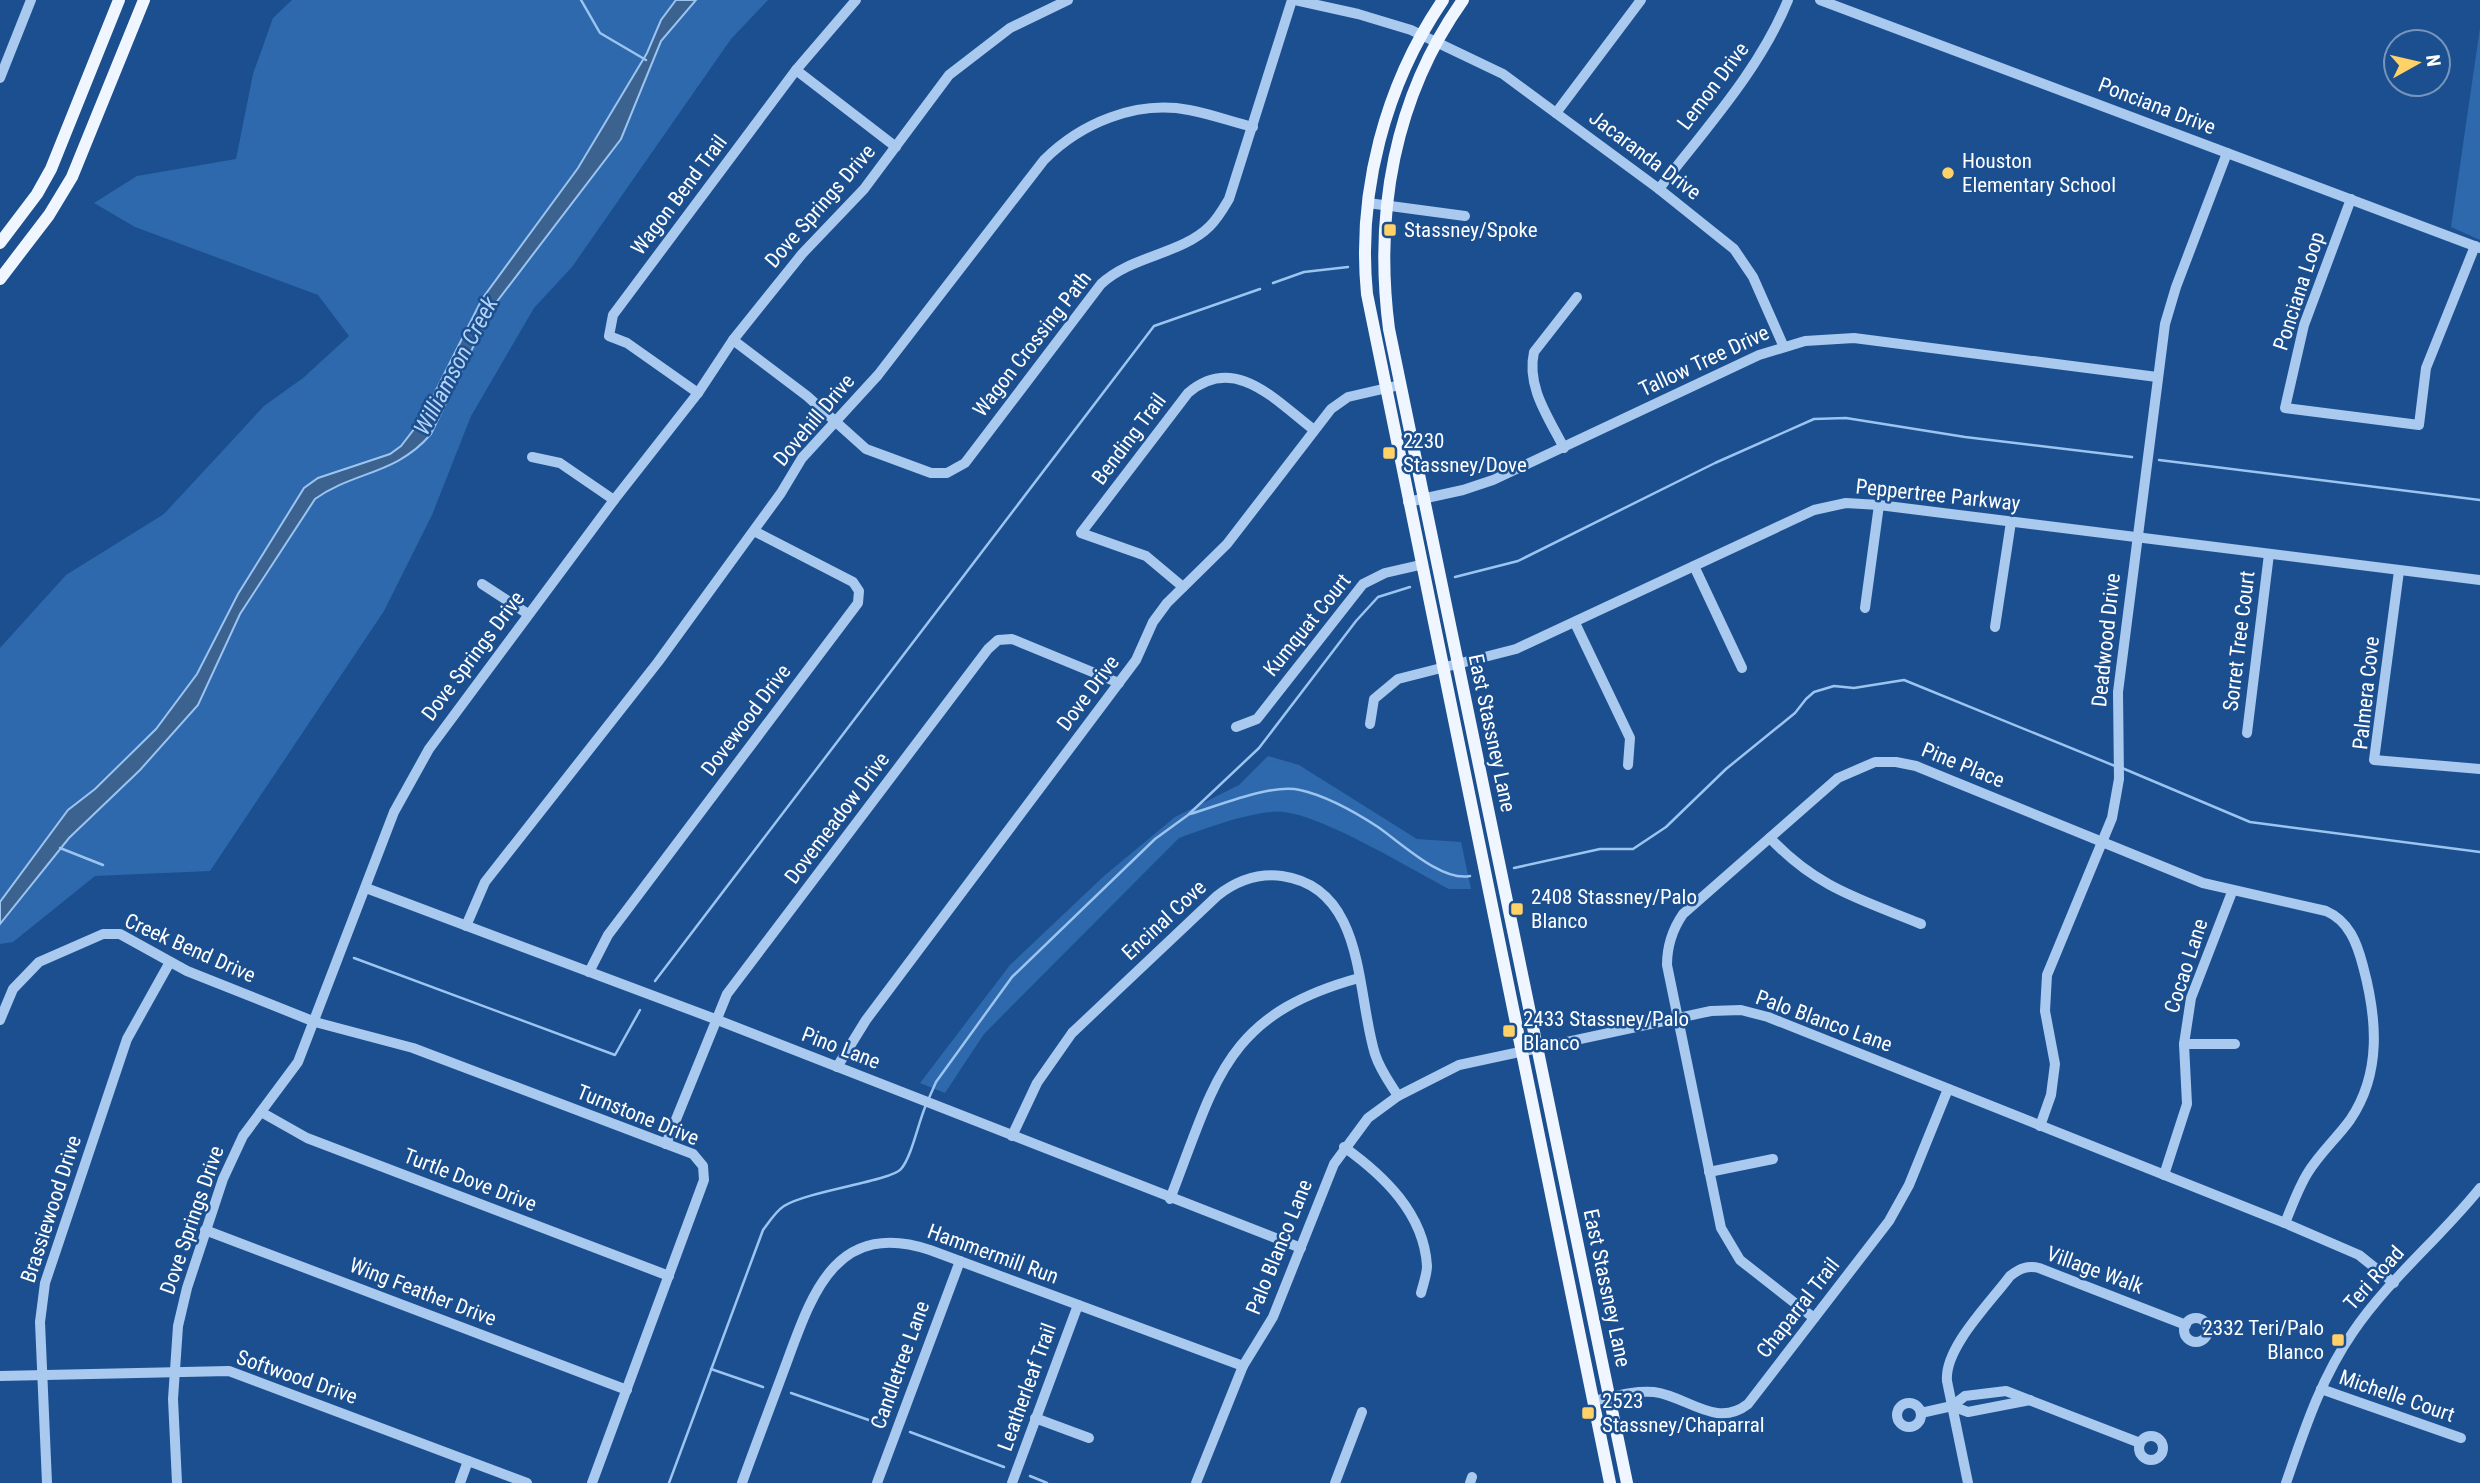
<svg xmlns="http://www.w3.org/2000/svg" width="2480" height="1483" viewBox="0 0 2480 1483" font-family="'Roboto Condensed',sans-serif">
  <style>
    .green { fill: #2e69ad }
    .water { fill: #3c6290; stroke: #9cc4f0; stroke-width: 2 }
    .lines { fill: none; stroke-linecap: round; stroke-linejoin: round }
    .stream { stroke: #9cc4f0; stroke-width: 2.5 }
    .minor { stroke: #a9c9ee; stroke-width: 10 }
    .major { stroke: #f0f6ff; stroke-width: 12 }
    .poi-dot { fill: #ffd166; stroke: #1b4f8f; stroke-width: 2.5 }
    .labels { text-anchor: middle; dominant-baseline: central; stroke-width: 5; stroke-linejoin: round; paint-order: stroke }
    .street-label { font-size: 21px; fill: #fff; stroke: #1b4f8f }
    .poi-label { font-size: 21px; fill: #fff; stroke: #1b4f8f; text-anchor: start }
    .water-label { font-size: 23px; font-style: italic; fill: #b5d3f5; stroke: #1b4f8f }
  </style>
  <rect width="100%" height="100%" fill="#1b4f8f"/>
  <!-- green -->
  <g class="green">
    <polygon points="292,0 768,0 731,39 572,267 534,308 471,416 432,515 384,611 210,871 95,876 13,942 0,944 0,648 66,575 164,514 264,406 303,378 349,336 318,295 135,227 94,203 137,176 236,159 253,74 273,18"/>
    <polygon points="2480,28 2480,240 2451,227"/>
    <path d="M 1268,756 L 1299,765 L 1417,839 L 1461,842 L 1471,889 L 1449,889 C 1409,868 1324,816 1283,812 C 1254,810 1207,828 1179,838 L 984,1034 L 945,1093 L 920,1083 L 1010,965 L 1104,876 L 1175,817 L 1239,785 Z"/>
  </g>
  <!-- water -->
  <path class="water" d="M 676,0 L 696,0 L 661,41 L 621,139 L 492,308 L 431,434 C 396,475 354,471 315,499 L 240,614 L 198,705 L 140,770 L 69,838 L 0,924 L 0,902 L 68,810 L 95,789 L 156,729 L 197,674 L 238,594 L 304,488 L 318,478 L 390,454 L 401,446 L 421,420 L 482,299 L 578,168 L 647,53 L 661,20 Z"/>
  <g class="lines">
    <!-- stream -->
    <g class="stream">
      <polyline points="581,0 600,33 646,60"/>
      <polyline points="1273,283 1304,272 1348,267"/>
      <polyline points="2159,460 2480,500"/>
      <polyline points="1455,577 1518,561 1715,463 1814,419 1846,418 1965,437 2132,457"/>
      <polyline points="2122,768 2250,822 2480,852"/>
      <path d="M 1190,814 C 1218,806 1272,783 1300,790 C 1327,796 1355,812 1378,827 C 1401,843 1442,882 1470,876"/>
      <polyline points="60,848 103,865"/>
      <polyline points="1514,868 1600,849 1633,849 1666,827 1726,769 1795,713 1806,699 1814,692 1834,686 1854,688 1904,680 2115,766"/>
      <polyline points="354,958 615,1055 640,1010"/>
      <polyline points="655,981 1154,326 1260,289"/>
      <polyline points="929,1098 936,1082 1012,977 1155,839 1188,815 1259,748 1356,621 1378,597 1410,587"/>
      <polyline points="711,1369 763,1387"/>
      <polyline points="791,1393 886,1426"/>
      <polyline points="910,1432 1004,1467"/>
      <polyline points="1030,1476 1047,1483"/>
      <path d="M 669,1483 L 763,1230 C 769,1222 776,1211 784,1206 C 808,1191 891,1181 901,1169 C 912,1156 918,1123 926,1105"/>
    </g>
    <!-- minor -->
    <g class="minor">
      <polyline points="1295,0 1358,14 1411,30 1503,74 1659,189 1734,249 1753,277 1783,345"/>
      <polyline points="1820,0 2480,248"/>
      <polyline points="796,70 896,147"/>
      <polyline points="0,78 31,0"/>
      <polyline points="1556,113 1641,0"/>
      <path d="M 1659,189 C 1705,129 1759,71 1788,0"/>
      <polyline points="2351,199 2304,325 2285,408 2419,425 2426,368 2475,246"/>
      <polyline points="1368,203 1465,216"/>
      <path d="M 733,340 L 807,396 L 866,449 L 931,473 L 947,473 L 965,463 L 1101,284 C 1132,255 1181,255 1210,226 C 1218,218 1223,209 1229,199 L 1292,0"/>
      <polyline points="698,393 627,343 609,336 613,315 796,70 856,0"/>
      <path d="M 1564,448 C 1549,418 1526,387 1534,352 L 1577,297"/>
      <polyline points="532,457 560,463 614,500"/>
      <polyline points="1408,502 1463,490 1493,480 1759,355 1805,341 1854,338 2157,377"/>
      <polyline points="1694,566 1742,668"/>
      <polyline points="2399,571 2374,760 2480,769"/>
      <polyline points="482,584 528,614"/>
      <path d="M 1183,587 L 1146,556 L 1081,533 L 1188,393 C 1235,353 1276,401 1314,430"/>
      <polyline points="1865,608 1879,505"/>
      <polyline points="1575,623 1630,738 1628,765"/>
      <polyline points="1995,627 2011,522"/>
      <polyline points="1370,724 1374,699 1398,679 1516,649 1814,510 1846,503 1879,505 2480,580"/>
      <polyline points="1236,727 1257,719 1363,584 1385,573 1420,565"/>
      <polyline points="2247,733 2269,554"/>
      <path d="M 1770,838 C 1817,888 1860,899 1921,924"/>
      <polyline points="366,888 715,1019 1301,1248"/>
      <path d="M 466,926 L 485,882 L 658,662 L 781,493 L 802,458 L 878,375 L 1044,160 C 1081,123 1136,100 1189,110 C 1211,114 1232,122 1253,127"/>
      <polyline points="589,972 608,935 858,603 859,591 853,582 754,531"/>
      <polyline points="0,1020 13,989 39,962 103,934 120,934 187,971 315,1022 413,1048 693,1154 703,1166 704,1180 592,1483"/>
      <polyline points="2184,1044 2235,1044"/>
      <polyline points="837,1067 866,1020 1136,660 1153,622 1167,603 1227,544 1331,409 1348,397 1400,385"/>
      <polyline points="261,1112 307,1138 669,1276"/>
      <polyline points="2040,1126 2051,1095 2055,1064 2045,1011 2047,975 2112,818 2119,779 2118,692 2165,324 2176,287 2227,153"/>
      <path d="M 1012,1136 L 1037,1083 L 1072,1033 L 1217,896 C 1236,881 1258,873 1282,876 C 1366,888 1356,993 1375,1054 C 1380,1070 1390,1083 1398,1096"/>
      <polyline points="666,1144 727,994 988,649 998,640 1012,639 1119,683"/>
      <path d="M 1344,1147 C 1383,1175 1424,1213 1427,1266 C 1427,1274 1423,1285 1421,1293"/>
      <polyline points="1709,1172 1773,1159"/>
      <polyline points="2164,1175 2187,1104 2184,1044 2191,998 2232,892"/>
      <path d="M 1170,1199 C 1216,1081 1224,1015 1359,978"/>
      <polyline points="205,1230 627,1390"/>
      <path d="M 1814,1318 L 1740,1260 L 1721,1228 L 1667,965 C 1667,946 1672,930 1683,914 L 1838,778 L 1875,762 L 1896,762 L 1916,766 L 2203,883 L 2326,911 C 2349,921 2357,943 2363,966 C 2377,1018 2382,1073 2350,1120 C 2337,1138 2319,1154 2307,1174 C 2298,1189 2292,1206 2285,1223"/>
      <circle cx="2196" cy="1330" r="12"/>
      <polyline points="0,1376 229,1371 527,1483"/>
      <polyline points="2321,1389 2461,1438"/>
      <path d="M 1593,1401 C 1612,1397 1634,1390 1654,1392 C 1687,1396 1716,1429 1748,1404 L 1889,1221 L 1909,1185 L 1948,1089"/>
      <circle cx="1909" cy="1415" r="12"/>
      <polyline points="1952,1406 1968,1412 2030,1400"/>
      <polyline points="1921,1413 1952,1406 1965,1396 2006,1391 2140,1443"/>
      <polyline points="1035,1418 1089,1438"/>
      <circle cx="2151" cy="1448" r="12"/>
      <polyline points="47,1483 40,1322 45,1283 127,1039 170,962"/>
      <polyline points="177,1483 173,1399 178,1326 187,1288 223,1179 243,1136 298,1062 394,812 429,749 614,500 698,393 733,340 802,254 864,189 949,75 1010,28 1068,0"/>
      <polyline points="460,1483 468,1461"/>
      <path d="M 742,1483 C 756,1444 771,1405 785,1367 C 811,1297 834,1218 930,1250 L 1243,1366"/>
      <polyline points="877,1483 960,1261"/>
      <polyline points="1012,1483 1078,1305"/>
      <polyline points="1196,1483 1243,1366 1273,1317 1334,1164 1368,1118 1398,1096 1459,1065 1711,1011 1741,1010 1768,1017 2285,1223 2359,1255 2394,1283"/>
      <polyline points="1335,1483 1362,1412"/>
      <polyline points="1470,1483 1472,1477"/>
      <path d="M 1968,1483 L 1947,1381 C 1944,1348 1990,1303 2010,1276 C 2019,1269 2027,1265 2039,1268 L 2186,1325"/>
      <path d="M 2286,1483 C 2304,1431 2321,1378 2353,1332 C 2389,1279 2440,1238 2480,1188"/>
    </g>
    <!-- major -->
    <g class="major">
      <path d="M 1443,0 C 1385,85 1357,192 1367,294 L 1610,1483"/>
      <path d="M 1463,0 C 1394,97 1374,213 1389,329 L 1627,1483"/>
      <polyline points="0,243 37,194 51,169 119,0"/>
      <polyline points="0,279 49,215 72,177 144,0"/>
    </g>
  </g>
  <!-- markers -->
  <g class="poi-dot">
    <circle cx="1948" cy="173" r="7"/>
    <rect x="1383" y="223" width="14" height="14" rx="3.5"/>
    <rect x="1382" y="446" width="14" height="14" rx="3.5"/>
    <rect x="1510" y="902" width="14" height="14" rx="3.5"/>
    <rect x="1502" y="1024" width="14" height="14" rx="3.5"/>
    <rect x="2331" y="1333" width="14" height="14" rx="3.5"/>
    <rect x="1581" y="1406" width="14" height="14" rx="3.5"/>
  </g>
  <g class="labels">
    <!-- street labels -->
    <g class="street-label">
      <text transform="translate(1713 86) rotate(-53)">Lemon Drive</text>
      <text transform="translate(2157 106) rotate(21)">Ponciana Drive</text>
      <text transform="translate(1645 155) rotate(37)">Jacaranda Drive</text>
      <text transform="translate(679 195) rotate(-53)">Wagon Bend Trail</text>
      <text transform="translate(820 206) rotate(-49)">Dove Springs Drive</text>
      <text transform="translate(2299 291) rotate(-72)">Ponciana Loop</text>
      <text transform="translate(1032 344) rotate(-52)">Wagon Crossing Path</text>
      <text transform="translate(1704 361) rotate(-25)">Tallow Tree Drive</text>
      <text transform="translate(814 420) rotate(-50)">Dovehill Drive</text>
      <text transform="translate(1129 439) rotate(-53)">Bending Trail</text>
      <text transform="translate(1938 495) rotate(6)">Peppertree Parkway</text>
      <text transform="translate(1307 625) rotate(-51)">Kumquat Court</text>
      <text transform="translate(2106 640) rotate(-84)">Deadwood Drive</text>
      <text transform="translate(2239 641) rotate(-83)">Sorret Tree Court</text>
      <text transform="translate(473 656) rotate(-53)">Dove Springs Drive</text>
      <text transform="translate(1088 693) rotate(-53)">Dove Drive</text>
      <text transform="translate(2366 693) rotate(-84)">Palmera Cove</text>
      <text transform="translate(746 720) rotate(-53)">Dovewood Drive</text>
      <text transform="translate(1492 733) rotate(78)">East Stassney Lane</text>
      <text transform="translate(1963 765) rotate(22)">Pine Place</text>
      <text transform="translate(837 818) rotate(-53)">Dovemeadow Drive</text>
      <text transform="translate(1164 920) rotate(-43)">Encinal Cove</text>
      <text transform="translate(190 948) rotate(24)">Creek Bend Drive</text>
      <text transform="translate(2186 966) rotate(-72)">Cocao Lane</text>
      <text transform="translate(1824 1021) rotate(20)">Palo Blanco Lane</text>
      <text transform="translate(841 1048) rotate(21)">Pino Lane</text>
      <text transform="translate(638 1115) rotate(22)">Turnstone Drive</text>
      <text transform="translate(470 1180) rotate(21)">Turtle Dove Drive</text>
      <text transform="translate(51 1209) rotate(-72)">Brassiewood Drive</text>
      <text transform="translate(192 1220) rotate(-71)">Dove Springs Drive</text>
      <text transform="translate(1279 1247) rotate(-68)">Palo Blanco Lane</text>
      <text transform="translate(993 1254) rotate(20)">Hammermill Run</text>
      <text transform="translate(2095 1270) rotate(20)">Village Walk</text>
      <text transform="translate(2374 1278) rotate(-48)">Teri Road</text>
      <text transform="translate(1607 1288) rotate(78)">East Stassney Lane</text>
      <text transform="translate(423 1292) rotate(21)">Wing Feather Drive</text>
      <text transform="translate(1798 1308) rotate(-52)">Chaparral Trail</text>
      <text transform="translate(900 1365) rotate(-70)">Candletree Lane</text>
      <text transform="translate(297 1377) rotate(19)">Softwood Drive</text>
      <text transform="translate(1027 1387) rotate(-70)">Leatherleaf Trail</text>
      <text transform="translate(2397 1396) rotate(19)">Michelle Court</text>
    </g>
    <!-- poi labels -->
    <g class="poi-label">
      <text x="1962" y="161">Houston<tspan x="1962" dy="24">Elementary School</tspan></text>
      <text x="1404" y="230">Stassney/Spoke</text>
      <text x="1403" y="441">2230<tspan x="1403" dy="24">Stassney/Dove</tspan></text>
      <text x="1531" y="897">2408 Stassney/Palo<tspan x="1531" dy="24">Blanco</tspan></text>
      <text x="1523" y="1019">2433 Stassney/Palo<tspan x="1523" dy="24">Blanco</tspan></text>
      <text x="2324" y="1328" text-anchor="end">2332 Teri/Palo<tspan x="2324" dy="24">Blanco</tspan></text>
      <text x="1602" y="1401">2523<tspan x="1602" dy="24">Stassney/Chaparral</tspan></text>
    </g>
    <!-- water labels -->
    <g class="water-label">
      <text transform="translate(456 366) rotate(-62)">Williamson Creek</text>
    </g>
  </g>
  <!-- north arrow -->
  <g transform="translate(2417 63) rotate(82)"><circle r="33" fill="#1b4f8f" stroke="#7695bc" stroke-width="2"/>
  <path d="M0-5L12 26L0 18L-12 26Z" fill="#ffd166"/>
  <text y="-10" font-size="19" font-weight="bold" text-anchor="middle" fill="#ffffff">N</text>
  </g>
</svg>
